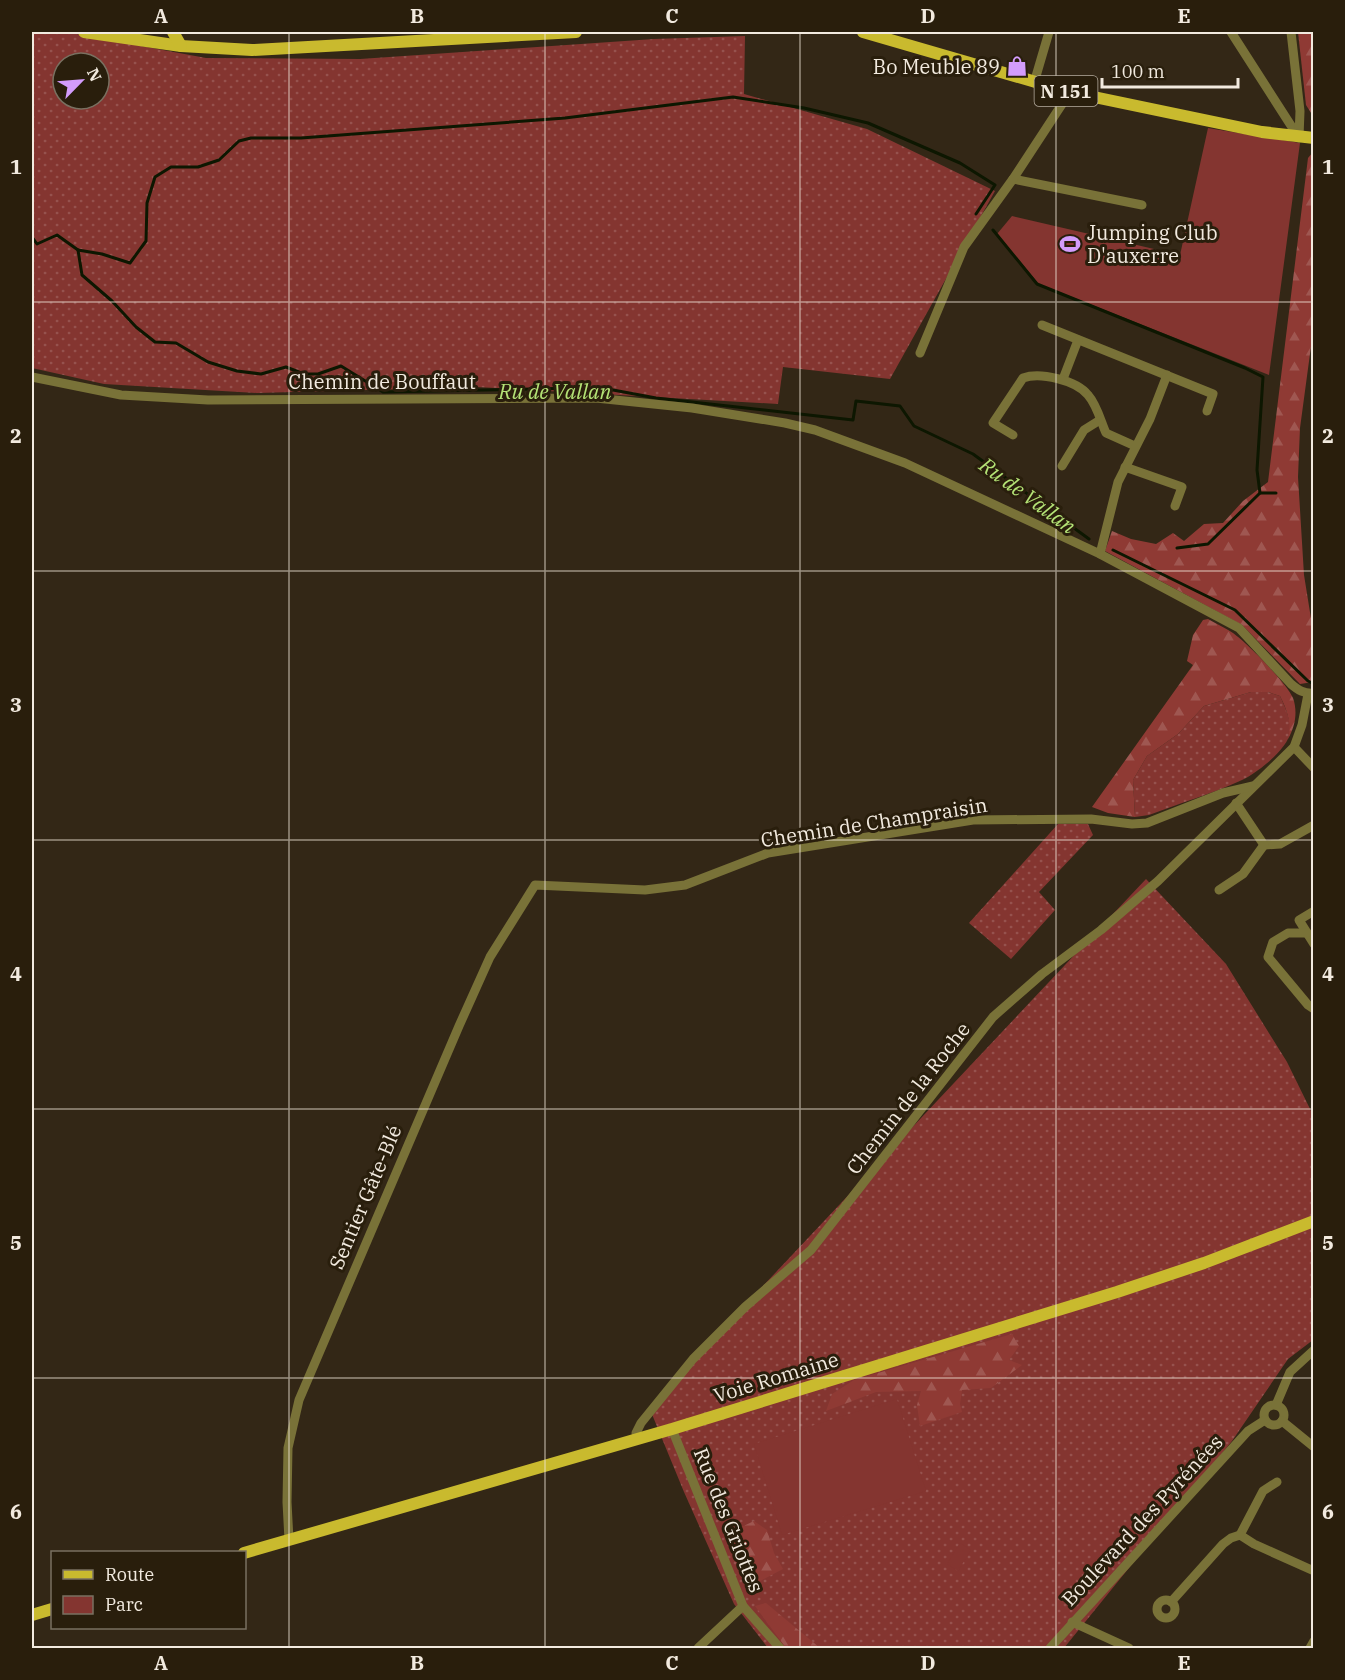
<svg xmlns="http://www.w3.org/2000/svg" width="1345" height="1680" viewBox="0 0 1345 1680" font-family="'IBM Plex Serif',serif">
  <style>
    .grass { fill: url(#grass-dots); fill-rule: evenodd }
    .forest { fill: url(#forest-firs) }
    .park { fill: #843530 }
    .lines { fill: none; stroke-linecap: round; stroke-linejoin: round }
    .stream { stroke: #0d1701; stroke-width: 3 }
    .minor { stroke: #797238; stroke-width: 9 }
    .major { stroke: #c9ba2e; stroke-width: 12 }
    .grid { fill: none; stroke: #f2eadf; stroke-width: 1.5; stroke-opacity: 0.55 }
    .labels { text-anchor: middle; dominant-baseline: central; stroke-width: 6; stroke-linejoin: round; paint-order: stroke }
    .shield { fill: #291e0c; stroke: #b6ada0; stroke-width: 1.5 }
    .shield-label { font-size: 18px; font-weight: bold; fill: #f2eadf }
    .poi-label { font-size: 20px; fill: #f2eadf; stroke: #291e0c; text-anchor: end }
    .street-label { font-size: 20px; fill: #f2eadf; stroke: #291e0c }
    .water-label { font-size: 21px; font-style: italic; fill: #b4e376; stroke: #291e0c }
    .neatline { fill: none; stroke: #f2eadf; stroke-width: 2 }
    .grid-label { font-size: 20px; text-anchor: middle; font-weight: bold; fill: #f2eadf }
  </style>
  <defs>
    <pattern id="grass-dots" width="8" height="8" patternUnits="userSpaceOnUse" patternTransform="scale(1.5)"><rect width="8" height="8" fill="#843530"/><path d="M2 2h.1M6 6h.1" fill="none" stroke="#96524e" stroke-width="1.8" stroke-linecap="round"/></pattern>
    <pattern id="forest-firs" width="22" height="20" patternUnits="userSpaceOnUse" patternTransform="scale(1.5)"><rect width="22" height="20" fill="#8f3a34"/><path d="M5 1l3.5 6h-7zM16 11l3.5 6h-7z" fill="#9f5751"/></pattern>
  </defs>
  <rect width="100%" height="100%" fill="#332716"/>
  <!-- grass -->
  <g class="grass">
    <path d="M 32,32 L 66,32 L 206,58 L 360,59 L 654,39 L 745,36 L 744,94 L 867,129 L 995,191 L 890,379 L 783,367 L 778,404 L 477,387 L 257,393 L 104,384 L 32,368 ZM 63,63 L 99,63 L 99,99 L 63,99 Z"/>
    <path d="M 1251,692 L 1268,692 L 1280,696 C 1285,707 1291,719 1290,732 C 1289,748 1256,774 1242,780 C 1212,794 1180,803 1149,815 L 1135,817 L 1133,780 L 1147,756 L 1178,734 L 1204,706 Z"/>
    <polygon points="1058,824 1088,824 1093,835 1039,892 1055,910 1011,959 969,923"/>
    <polygon points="1146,879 1226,964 1287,1062 1313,1115 1313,1340 1288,1359 1232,1441 1064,1648 768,1648 734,1604 684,1492 649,1407"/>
  </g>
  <!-- forest -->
  <g class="forest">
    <polygon points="1298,32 1313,32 1313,116 1306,105"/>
    <polygon points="1313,152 1314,324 1300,428 1298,477 1304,575 1313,631 1313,682 1300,684 1242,625 1105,551 1112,531 1131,539 1156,544 1173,533 1184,541 1204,524 1223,523 1243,501 1268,482 1308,158"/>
    <polygon points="1313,424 1314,592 1313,592 1311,494"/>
    <path d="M 1208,619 C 1216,624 1226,628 1233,633 C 1247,643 1287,683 1293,698 C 1298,712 1295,727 1288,739 C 1292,723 1287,710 1280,696 L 1268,692 L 1251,692 L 1204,706 L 1178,734 L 1147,756 L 1133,780 L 1135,817 L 1108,813 L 1092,807 L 1193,665 L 1187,661 L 1193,635 L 1203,620 Z"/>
    <polygon points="1012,1334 1019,1346 1009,1360 1022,1365 991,1388 962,1390 960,1404 962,1412 920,1426 917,1405 921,1391 876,1392 826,1411 832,1394 854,1380"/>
    <polygon points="754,1521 767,1530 774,1553 783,1569 749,1587 732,1547 735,1530"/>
    <polygon points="766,1603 820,1648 786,1648 755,1606"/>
  </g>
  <!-- park -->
  <g class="park">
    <polygon points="1208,128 1300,143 1269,375 1039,284 997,234 1012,216 1180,255"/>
    <polygon points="897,1399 926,1491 782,1535 754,1444"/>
    <polygon points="960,1543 971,1550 958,1571 947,1564"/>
  </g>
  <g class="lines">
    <!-- stream -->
    <g class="stream">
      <polyline points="993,230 1037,284 1245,368 1263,377 1257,470 1260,493"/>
      <polyline points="32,237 37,244 57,235 78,250 82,275 112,301 136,327 155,342 176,343 208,362 237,371 261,374 286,367 304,374 318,374 341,366 383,392 579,388 613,390 656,398 853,420 856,401 900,406 914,426 973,454 1089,539"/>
      <polyline points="78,250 102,254 130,263 146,241 147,203 155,177 171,167 198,167 219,160 239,141 251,138 301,138 565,118 733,97 804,108 868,123 960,163 995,185 976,214"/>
      <polyline points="1177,548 1208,544 1260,493 1276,493"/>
      <polyline points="1113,550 1235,610 1308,681 1314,684"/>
    </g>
    <!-- minor -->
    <g class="minor">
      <polyline points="1231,32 1299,138"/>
      <polyline points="1291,32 1300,111 1299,137"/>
      <polyline points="1034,83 1049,32"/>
      <polyline points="1013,179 1142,205"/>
      <polyline points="1042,325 1213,394 1207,411"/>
      <polyline points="920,353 964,247 1013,179 1070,92"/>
      <path d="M 32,377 L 121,395 L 208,400 L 596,398 L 692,408 L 785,423 L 815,430 L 905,463 L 1100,554 L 1239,628 L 1291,684 C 1298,690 1304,694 1314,693"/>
      <polyline points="1063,379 1078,340"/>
      <path d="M 1013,435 L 993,423 L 1023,378 C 1040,372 1076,380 1088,395 C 1097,405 1101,422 1106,433 L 1135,446"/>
      <polyline points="1062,466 1084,430 1100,420"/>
      <polyline points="1125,467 1182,487 1175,506"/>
      <polyline points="1100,554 1118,482 1150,419 1167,375"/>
      <polyline points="1294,747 1314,768"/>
      <polyline points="1236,803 1264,845 1280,844 1314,825"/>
      <polyline points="1219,890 1243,874 1264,845"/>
      <polyline points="1314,911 1299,920 1314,944"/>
      <polyline points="1307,933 1288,933 1273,942 1268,957 1308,1005 1314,1009"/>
      <circle cx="1274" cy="1415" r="10"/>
      <polyline points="1276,1405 1290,1372 1314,1350"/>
      <polyline points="1282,1421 1314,1447"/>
      <polyline points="672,1429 743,1606 780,1648"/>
      <polyline points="637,1439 636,1433 641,1423 693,1359 745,1307 811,1250 993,1017 1042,974 1101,930 1158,881 1294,747 1302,725 1308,694"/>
      <polyline points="1240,1535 1263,1491 1277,1482"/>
      <polyline points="289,1540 287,1502 288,1448 299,1400 459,1026 490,957 535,885 645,890 685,885 768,853 973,820 1091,819 1132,824 1147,823 1223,793 1253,786"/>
      <circle cx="1166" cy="1609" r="9"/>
      <polyline points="1171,1602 1223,1544 1231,1538 1240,1535 1254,1544 1314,1571"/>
      <polyline points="1072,1622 1129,1648"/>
      <polyline points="698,1648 743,1606"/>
      <polyline points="1050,1648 1248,1431 1265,1420"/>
      <polyline points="1310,1648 1314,1641"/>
    </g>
    <!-- major -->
    <g class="major">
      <polyline points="84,32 181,46 252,50 576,32"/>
      <polyline points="173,32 181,46"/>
      <polyline points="863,32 1070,92 1262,132 1314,138"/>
      <polyline points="244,1553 672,1429 1117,1292 1204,1263 1314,1221"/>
      <polyline points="32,1615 52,1609"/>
    </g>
  </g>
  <!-- grid -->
  <path class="grid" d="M 289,32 L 289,1648M 545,32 L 545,1648M 800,32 L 800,1648M 1056,32 L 1056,1648M 32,302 L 1314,302M 32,571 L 1314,571M 32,840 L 1314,840M 32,1109 L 1314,1109M 32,1378 L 1314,1378"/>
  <!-- icons -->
  <defs>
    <g id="shop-bare" transform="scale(1.62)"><path d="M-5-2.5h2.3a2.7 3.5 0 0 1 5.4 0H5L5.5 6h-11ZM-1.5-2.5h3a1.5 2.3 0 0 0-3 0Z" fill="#d39cfc" stroke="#291e0c" stroke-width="2.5" paint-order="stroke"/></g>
    <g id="stadium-bare" transform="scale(1.62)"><path d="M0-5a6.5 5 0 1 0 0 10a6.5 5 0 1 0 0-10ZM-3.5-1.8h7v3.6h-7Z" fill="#d39cfc" stroke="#291e0c" stroke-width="2.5" paint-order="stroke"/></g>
  </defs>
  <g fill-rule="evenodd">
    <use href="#shop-bare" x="1017" y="66"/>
    <use href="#stadium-bare" x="1070" y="244"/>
  </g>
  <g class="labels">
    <!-- shield labels -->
    <rect class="shield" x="1034.5" y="76" width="63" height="30" rx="4.5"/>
    <g class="shield-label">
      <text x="1066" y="91">N 151</text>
    </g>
    <!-- poi labels -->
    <g class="poi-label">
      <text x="1000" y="66">Bo Meuble 89</text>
      <text x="1087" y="232" text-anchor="start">Jumping Club<tspan x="1087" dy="23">D'auxerre</tspan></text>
    </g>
    <!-- street labels -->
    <g class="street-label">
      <text x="382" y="381">Chemin de Bouffaut</text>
      <text transform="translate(874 822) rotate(-9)">Chemin de Champraisin</text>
      <text transform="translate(908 1098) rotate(-52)">Chemin de la Roche</text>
      <text transform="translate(365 1197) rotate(-67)">Sentier Gâte-Blé</text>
      <text transform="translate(776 1377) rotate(-17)">Voie Romaine</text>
      <text transform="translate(729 1520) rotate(68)">Rue des Griottes</text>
      <text transform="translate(1142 1520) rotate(-47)">Boulevard des Pyrénées</text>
    </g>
    <!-- water labels -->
    <g class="water-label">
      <text x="555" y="391">Ru de Vallan</text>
      <text transform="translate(1028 495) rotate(36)">Ru de Vallan</text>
    </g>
  </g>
  <!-- border -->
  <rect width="1345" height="1680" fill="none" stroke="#291e0c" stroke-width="66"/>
  <!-- legend -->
  <rect x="51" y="1551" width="195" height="78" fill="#291e0c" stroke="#797060" stroke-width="1.5"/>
  <rect x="63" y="1570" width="30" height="9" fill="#c9ba2e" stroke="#797060" stroke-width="1.5"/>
  <text x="105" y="1581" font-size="18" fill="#f2eadf">Route</text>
  <rect x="63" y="1596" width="30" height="18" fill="#843530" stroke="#797060" stroke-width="1.5"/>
  <text x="105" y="1611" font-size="18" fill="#f2eadf">Parc</text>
  <!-- north arrow -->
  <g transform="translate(81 81) rotate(65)"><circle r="28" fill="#291e0c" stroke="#797060" stroke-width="1.5"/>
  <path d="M0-4.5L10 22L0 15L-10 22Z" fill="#d39cfc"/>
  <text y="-9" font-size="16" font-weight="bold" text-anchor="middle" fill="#f2eadf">N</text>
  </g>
  <!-- scale -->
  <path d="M1102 78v9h136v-9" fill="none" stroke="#f2eadf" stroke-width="3"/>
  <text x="1111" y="78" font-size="18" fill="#f2eadf" stroke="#291e0c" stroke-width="4.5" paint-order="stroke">100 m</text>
  <rect x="33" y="33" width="1279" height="1614" class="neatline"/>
  <g class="grid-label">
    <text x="161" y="23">A</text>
    <text x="417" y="23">B</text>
    <text x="672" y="23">C</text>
    <text x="928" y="23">D</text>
    <text x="1184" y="23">E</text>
    <text x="16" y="174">1</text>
    <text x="1328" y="174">1</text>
    <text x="16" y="443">2</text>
    <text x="1328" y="443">2</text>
    <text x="16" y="712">3</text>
    <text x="1328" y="712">3</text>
    <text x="16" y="981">4</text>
    <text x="1328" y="981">4</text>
    <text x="16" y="1250">5</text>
    <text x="1328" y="1250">5</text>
    <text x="16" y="1519">6</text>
    <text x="1328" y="1519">6</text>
    <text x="161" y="1670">A</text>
    <text x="417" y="1670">B</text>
    <text x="672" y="1670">C</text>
    <text x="928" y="1670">D</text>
    <text x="1184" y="1670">E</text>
  </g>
</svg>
